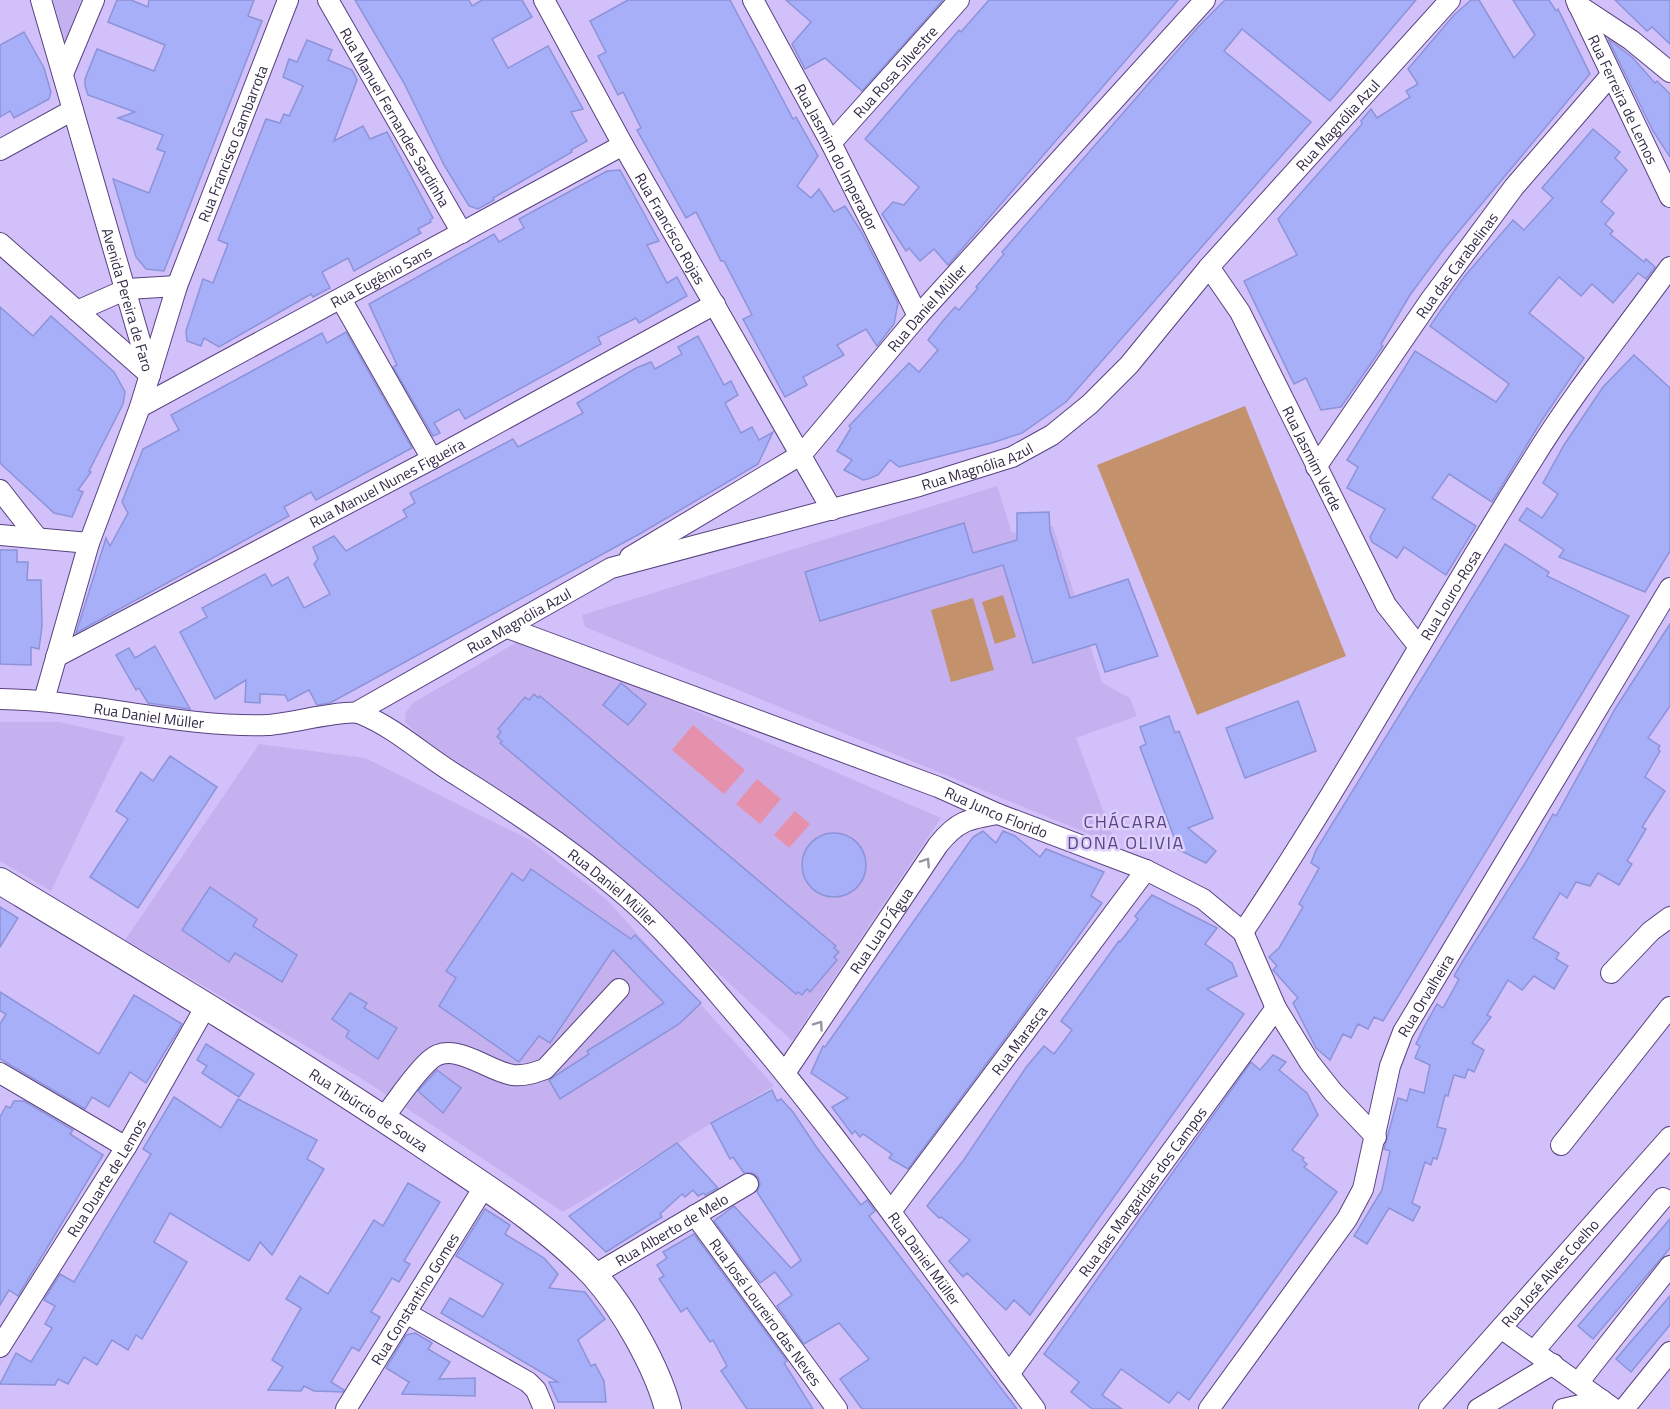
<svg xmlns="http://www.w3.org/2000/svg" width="1670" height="1409" viewBox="0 0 1670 1409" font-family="'Titillium Web',sans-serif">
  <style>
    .built { fill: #c5b1ef }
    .green { fill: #c3926d }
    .water { fill: #e591ac }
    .building { fill: #a7aff9; stroke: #8c93d8; stroke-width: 1.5 }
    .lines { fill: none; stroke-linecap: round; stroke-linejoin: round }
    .minor-casing { stroke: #594280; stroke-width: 22 }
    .major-casing { stroke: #594280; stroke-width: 28 }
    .minor { stroke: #fff; stroke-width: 20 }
    .major { stroke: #fff; stroke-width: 26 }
    .oneway { stroke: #9994a2 }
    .labels { text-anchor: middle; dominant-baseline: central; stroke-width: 5; stroke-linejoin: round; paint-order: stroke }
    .street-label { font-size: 15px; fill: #332946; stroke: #ddd0fc }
    .quarter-label { font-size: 18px; letter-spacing: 1.5px; fill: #5c4584; stroke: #ddd0fc }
  </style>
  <rect width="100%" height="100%" fill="#d2c0fa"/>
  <!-- built -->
  <g class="built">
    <polygon points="53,0 81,0 65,43"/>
    <polygon points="997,486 1012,533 1053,526 1102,683 1130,698 1137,716 1076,738 1116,845 585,627 582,615"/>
    <polygon points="517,642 624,680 941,818 792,1041 623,885 521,805 432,748 405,722 406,712 413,703"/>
    <polygon points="0,722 59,722 125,737 51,891 0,861"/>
    <polygon points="259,744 365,758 530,840 607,900 774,1086 563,1212 364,1080 125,940"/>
  </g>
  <!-- green -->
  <g class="green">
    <polygon points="1245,406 1346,656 1197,715 1097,465"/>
    <polygon points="1003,595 1016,637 995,644 982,602"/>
    <polygon points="973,598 994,670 951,682 931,610"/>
  </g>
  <!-- water -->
  <g class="water">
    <polygon points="693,725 745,770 724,794 672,750"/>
    <polygon points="757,779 781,799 760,824 736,804"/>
    <polygon points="795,811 810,824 789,848 774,835"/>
  </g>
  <!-- building -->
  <g class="building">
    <polygon points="117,0 131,0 148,7 149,0 254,0 248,16 262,21 164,271 146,269 136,257 113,179 149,193 165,152 157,149 163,135 118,118 135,112 88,95 85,86 85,79 97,49 154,71 165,45 108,22"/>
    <polygon points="355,0 469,0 472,6 482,0 522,0 532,17 492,39 508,68 548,46 583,109 571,112 587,141 571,150 572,152 493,198 494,200 478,209 469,206 444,165 404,83"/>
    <polygon points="628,0 730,0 793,119 796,117 818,156 797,186 811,198 819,189 834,212 845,206 862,233 898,303 894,324 877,346 866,329 837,345 844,355 803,377 807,385 785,397 743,319 752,315 724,261 721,261 696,212 686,218 637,130 641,128 623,92 618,95 598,56 606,52 590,21"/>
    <polygon points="786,0 943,0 862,91 825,58 805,69 792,44 811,22"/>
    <polygon points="989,0 1178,0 948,265 934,249 920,261 909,248 906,251 882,214 893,202 904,205 919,187 865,139 959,30 961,32"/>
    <polygon points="1225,0 1416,0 1330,101 1242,29 1224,51 1311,122 1066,402 1022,433 995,442 899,467 890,460 878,475 868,479 863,480 844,470 852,460 837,451 851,428 849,426 909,363 919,372 938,350 928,340 942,322 955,307 959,310 978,288 976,287 1004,254 1002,252 1198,27"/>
    <polygon points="1471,0 1479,0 1514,58 1535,35 1513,0 1549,0 1556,11 1558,9 1590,74 1444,249 1410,295 1381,344 1383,346 1341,407 1321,410 1306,378 1294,384 1244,281 1297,255 1278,219 1362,124 1361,121 1371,109 1377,118 1410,97 1406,91 1418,84 1408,69 1454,15"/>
    <polygon points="1615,0 1670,0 1670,44 1652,27 1647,31"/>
    <polygon points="24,32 44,68 51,92 49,99 14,118 10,111 0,117 0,45"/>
    <polygon points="1608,39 1632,57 1655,83 1657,81 1670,94 1670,157 1653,131"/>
    <polygon points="307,40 332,50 328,60 352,70 357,80 334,141 363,126 370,139 387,132 433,218 430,220 431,222 418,229 421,233 354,271 348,258 322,272 330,288 313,297 311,294 219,347 204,338 201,346 187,341 186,331 203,279 213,283 228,244 218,240 266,119 280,123 284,114 289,116 303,86 283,77 289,59 297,62"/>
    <polygon points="1593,129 1620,152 1615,158 1627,170 1601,202 1614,213 1605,224 1613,231 1610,234 1644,262 1646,259 1655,267 1646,279 1638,273 1613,303 1592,284 1581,296 1559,277 1529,313 1584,358 1542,420 1492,502 1449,474 1432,498 1476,526 1446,575 1404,547 1397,558 1372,542 1370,537 1385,509 1347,488 1358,467 1347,460 1415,351 1496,402 1509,384 1430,326 1464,277 1513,220 1524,230 1553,198 1542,188"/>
    <polygon points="620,170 659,241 647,245 667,283 677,277 687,296 639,323 636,318 598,337 601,344 465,419 459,409 434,423 440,433 433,436 393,367 397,365 369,304 494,234 499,242 524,228 519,219 607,171"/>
    <polygon points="0,307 33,336 51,316 114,372 125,392 123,404 89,471 91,472 78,490 83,492 72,517 54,513 0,463"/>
    <polygon points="346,332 412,448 316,500 311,492 284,507 289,516 76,633 106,538 110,546 128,513 122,502 143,449 179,430 171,415 322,333 327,343"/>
    <polygon points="698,336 724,385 731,381 738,395 725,403 741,433 752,427 759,440 773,432 758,464 643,532 330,703 317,705 309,690 288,701 285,695 260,694 260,703 245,702 246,680 215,699 180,632 207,617 202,608 265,574 272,586 288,577 304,608 330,594 314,564 318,559 313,547 334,536 346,551 407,517 403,510 415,503 410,493 513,439 518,447 551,430 583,413 577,403 636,368 651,362 655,369 682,354 678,347"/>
    <polygon points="1634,355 1670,388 1670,551 1645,592 1559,557 1564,550 1519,520 1527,508 1542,518 1558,494 1543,483 1564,445 1603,387"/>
    <polygon points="1049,512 1050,531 1070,598 1128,579 1158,656 1105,672 1096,644 1033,663 1003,565 820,621 805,572 964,523 973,553 1017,540 1017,513"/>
    <polygon points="1505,544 1549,572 1547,576 1629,616 1383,1021 1374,1017 1368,1029 1358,1024 1351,1038 1343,1034 1330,1060 1316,1048 1293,1003 1298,998 1273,970 1277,966 1269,957 1279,948 1303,907 1299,904 1319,868 1311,863 1316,850"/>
    <polygon points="0,550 17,550 17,562 28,562 27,580 41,580 42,626 39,649 31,647 31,665 0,664"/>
    <polygon points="1670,624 1670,706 1648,738 1660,746 1658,749 1660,751 1645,777 1665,791 1642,827 1646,829 1627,861 1632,864 1619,885 1598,873 1590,886 1576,882 1567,898 1560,893 1533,938 1559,953 1556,959 1568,966 1554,989 1534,976 1522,990 1508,980 1487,1015 1491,1017 1472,1043 1484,1050 1474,1072 1468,1069 1465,1078 1454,1075 1448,1096 1445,1095 1437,1127 1446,1129 1437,1159 1433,1158 1431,1165 1425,1162 1412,1203 1420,1207 1413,1221 1389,1208 1367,1244 1354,1236 1382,1190 1390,1151 1384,1149 1398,1098 1407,1101 1410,1089 1424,1093 1430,1065 1415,1058 1420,1046 1416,1044 1424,1027 1437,1004 1443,1008 1459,979 1454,976 1464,959 1527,860 1553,814 1556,816 1615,709"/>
    <polygon points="155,646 190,709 148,703 139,688 136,690 116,655 129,648 135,658"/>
    <polygon points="621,683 646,704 628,725 603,705"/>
    <polygon points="534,694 538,698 540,696 836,946 834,948 839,952 834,957 837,960 810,992 807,989 802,995 798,992 796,994 500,743 502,741 497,737 501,732 498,729 525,697 529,700"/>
    <polygon points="1298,701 1316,751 1245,778 1226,728"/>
    <polygon points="1169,716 1175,733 1179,731 1213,818 1188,828 1216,851 1206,863 1179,850 1140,747 1146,744 1140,727"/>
    <polygon points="170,756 217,787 138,908 90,877 128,819 116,811 141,772 153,781"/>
    <polygon points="983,831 996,843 1003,831 1015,836 1040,857 1046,849 1104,872 1091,896 1102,903 1024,1013 908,1169 889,1158 892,1154 863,1134 860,1137 855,1131 852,1134 832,1107 848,1098 811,1073 823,1046 825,1047 973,837"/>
    <circle cx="834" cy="865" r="32"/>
    <polygon points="531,869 631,939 635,935 701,1003 679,1024 560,1099 549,1080 589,1054 587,1051 664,1003 613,950 550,1043 539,1036 519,1062 439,1006 456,978 446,971 512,873 523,881"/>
    <polygon points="210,887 257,919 253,926 297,955 282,982 235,953 229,962 182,930"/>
    <polygon points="1152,895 1217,928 1205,944 1232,963 1237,976 1207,989 1244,1014 1030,1315 1014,1300 1006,1310 967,1273 963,1277 949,1261 970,1240 941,1217 939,1218 927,1206 963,1161 1027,1066 1044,1046 1054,1054 1072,1030 1061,1021 1119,941 1120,942 1138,919 1135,916"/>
    <polygon points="0,907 18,918 0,947"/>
    <polygon points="0,992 99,1054 134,995 182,1024 146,1083 130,1072 109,1107 92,1097 85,1109 0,1059 0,1024 6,1014 0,1011"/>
    <polygon points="350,993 367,1003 364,1008 397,1028 378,1059 346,1037 349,1031 332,1019"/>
    <polygon points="206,1044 254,1074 239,1097 202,1073 207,1066 197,1060"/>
    <polygon points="1273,1055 1286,1062 1279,1070 1307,1093 1318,1115 1292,1150 1304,1158 1302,1160 1307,1164 1304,1167 1337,1192 1189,1400 1178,1392 1169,1403 1121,1369 1102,1395 1122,1409 1092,1409 1071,1392 1079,1382 1044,1354 1251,1062 1260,1070"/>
    <polygon points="437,1070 461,1088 443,1113 418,1091"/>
    <polygon points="772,1090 777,1101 781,1099 793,1112 817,1148 861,1205 867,1200 875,1211 869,1216 1017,1409 862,1409 840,1379 869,1359 839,1323 804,1344 777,1306 792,1295 775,1272 760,1283 714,1221 734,1206 791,1268 801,1260 757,1192 760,1184 758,1177 753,1173 744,1173 733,1157 730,1159 711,1123"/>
    <polygon points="174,1097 221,1128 238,1099 317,1140 307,1159 324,1169 272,1255 260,1242 249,1261 170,1213 154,1242 187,1262 142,1339 136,1335 128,1350 112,1340 97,1365 84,1357 68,1384 58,1379 55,1385 0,1384 16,1353 31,1362 52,1328 45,1324 55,1306 44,1300 60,1274 74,1282 151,1154 143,1149"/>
    <polygon points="14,1101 24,1101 73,1130 70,1134 103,1155 18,1296 9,1290 0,1305 0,1117 6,1106 10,1108"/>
    <polygon points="677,1143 718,1188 705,1195 704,1193 698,1196 693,1190 685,1197 682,1194 660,1214 662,1217 606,1252 569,1216"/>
    <polygon points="408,1183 440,1202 404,1261 410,1264 399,1282 392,1278 371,1312 380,1317 359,1351 352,1347 331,1382 344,1390 343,1392 314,1391 304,1386 301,1391 268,1390 283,1367 272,1360 301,1308 286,1299 300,1276 328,1294 374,1220 383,1226"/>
    <polygon points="485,1209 510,1225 505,1234 544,1258 558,1274 549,1288 585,1292 605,1319 578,1340 591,1366 595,1364 604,1381 606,1402 558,1402 549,1382 558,1382 441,1313 450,1298 483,1317 503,1284 456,1256"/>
    <polygon points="1670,1219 1670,1248 1593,1339 1578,1326"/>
    <polygon points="694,1234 787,1361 784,1363 813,1409 747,1409 721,1371 727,1366 713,1340 710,1342 687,1308 681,1312 659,1279 664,1276 657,1265 667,1258 663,1252"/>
    <polygon points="1670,1296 1670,1325 1631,1372 1616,1359"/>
    <polygon points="415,1333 432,1343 428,1349 450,1362 439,1379 475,1378 475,1396 402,1394 409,1382 386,1368 406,1335"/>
  </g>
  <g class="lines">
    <!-- minor casing -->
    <g class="minor-casing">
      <g id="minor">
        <path id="s1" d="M 41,0 L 150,375"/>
        <path id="s2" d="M 328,0 L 462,233"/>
        <path id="s3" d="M 544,0 L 623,145 L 832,510"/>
        <path id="s4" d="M 753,0 L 831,143 L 918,316"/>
        <path id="s5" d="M 1576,0 L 1670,197"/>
        <polyline points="1578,5 1631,40 1670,72"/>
        <polyline points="63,74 94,0"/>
        <path id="s6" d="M 831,143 L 959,0"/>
        <polyline points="0,150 73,110"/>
        <polyline points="0,243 150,375"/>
        <path id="s7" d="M 1209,267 L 1240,312 L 1386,605 L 1419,647"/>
        <polyline points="341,299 432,459"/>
        <polyline points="77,311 127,289 177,286"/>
        <path id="s8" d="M 140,407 L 623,145"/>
        <path id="s9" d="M 1316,467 L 1431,299 L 1514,187 L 1611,75"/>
        <polyline points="0,490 36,536"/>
        <polyline points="0,535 89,543"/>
        <path id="s10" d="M 630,557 L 802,454 L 918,316 L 1205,0"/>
        <path id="s11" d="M 508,628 L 938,787 L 998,814 L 1146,870 L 1203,899 L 1243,932 L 1276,1008 L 1310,1063 L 1333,1092 L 1376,1137"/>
        <path id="s12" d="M 56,657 L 432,459 L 715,304"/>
        <path id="s13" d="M 0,699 C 90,700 178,728 268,725 C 289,724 348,708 361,714 C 396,728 426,757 458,776 C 517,813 575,852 628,898 C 670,935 705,979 742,1022 C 847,1145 938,1279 1035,1409"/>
        <path id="s14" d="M 44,700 L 89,543 L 140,407 L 177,286 L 288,0"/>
        <path id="s15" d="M 357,712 L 611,568 L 919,486 L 1012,457 L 1052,435 L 1090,404 L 1129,365 L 1209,267 L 1450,0"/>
        <path id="s16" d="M 1243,932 C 1346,779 1434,616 1533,459 C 1574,392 1624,331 1670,267"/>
        <polyline points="1611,973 1651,931 1670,917"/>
        <polyline points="0,1073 126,1147"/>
        <path id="s17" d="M 785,1073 L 938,845 C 957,821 968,819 998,814"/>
        <path d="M 383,1118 C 398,1100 412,1076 430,1060 C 453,1039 489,1072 513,1075 C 525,1076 534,1073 545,1069 L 619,989"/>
        <polyline points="1561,1145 1670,1007"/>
        <path id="s18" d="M 892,1210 L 1146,870"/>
        <path id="s19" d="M 695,1215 L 837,1409"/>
        <path id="s20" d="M 594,1275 L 748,1184"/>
        <polyline points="406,1313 528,1382 536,1390 544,1409"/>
        <polyline points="1501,1328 1614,1409"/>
        <path id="s21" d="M 0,1347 L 126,1147 L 206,1006"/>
        <polyline points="1535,1350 1663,1198"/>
        <path id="s22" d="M 1009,1374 L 1276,1008"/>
        <polyline points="1578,1383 1670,1266"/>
        <path id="s23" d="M 346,1409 L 484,1187"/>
        <path id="s24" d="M 1209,1409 L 1347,1219 L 1363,1189 L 1390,1066 L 1403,1032 L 1670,588"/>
        <path id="s25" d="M 1429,1409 L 1670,1137"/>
        <polyline points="1478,1409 1553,1364"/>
        <polyline points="1563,1409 1602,1400"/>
        <polyline points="1624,1409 1670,1352"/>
      </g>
    </g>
    <!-- major casing -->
    <g class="major-casing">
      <g id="major">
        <path id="s26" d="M 0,881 C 141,966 283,1051 420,1143 C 480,1184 544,1222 594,1275 C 623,1307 657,1367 668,1409"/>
      </g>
    </g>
    <!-- minor -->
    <use href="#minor" class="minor"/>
    <!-- major -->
    <use href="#major" class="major"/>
  </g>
  <!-- one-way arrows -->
  <defs><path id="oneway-chevron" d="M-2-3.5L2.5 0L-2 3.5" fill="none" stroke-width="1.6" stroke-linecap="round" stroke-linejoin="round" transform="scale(1.5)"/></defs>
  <g class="oneway">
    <use href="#oneway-chevron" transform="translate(926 862) rotate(-57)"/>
    <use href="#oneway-chevron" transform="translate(819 1025) rotate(-55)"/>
  </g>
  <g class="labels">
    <!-- street labels -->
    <g class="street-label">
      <text stroke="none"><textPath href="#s6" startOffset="96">Rua Rosa Silvestre</textPath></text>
      <text stroke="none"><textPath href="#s5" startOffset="110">Rua Ferreira de Lemos</textPath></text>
      <text stroke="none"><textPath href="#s2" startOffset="135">Rua Manuel Fernandes Sardinha</textPath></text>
      <text stroke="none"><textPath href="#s15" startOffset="1176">Rua Magnólia Azul</textPath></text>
      <text stroke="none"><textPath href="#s14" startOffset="588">Rua Francisco Gambarrota</textPath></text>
      <text stroke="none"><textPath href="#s4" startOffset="178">Rua Jasmim do Imperador</textPath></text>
      <text stroke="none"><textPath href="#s3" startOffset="261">Rua Francisco Rojas</textPath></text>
      <text stroke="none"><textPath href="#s9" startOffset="246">Rua das Carabelinas</textPath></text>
      <text stroke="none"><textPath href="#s8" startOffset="274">Rua Eugênio Sans</textPath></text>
      <text stroke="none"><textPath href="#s1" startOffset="312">Avenida Pereira de Faro</textPath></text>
      <text stroke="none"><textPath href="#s10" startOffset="393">Rua Daniel Müller</textPath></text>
      <text stroke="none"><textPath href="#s7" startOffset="218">Rua Jasmim Verde</textPath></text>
      <text stroke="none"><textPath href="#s15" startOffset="672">Rua Magnólia Azul</textPath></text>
      <text stroke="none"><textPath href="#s12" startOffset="374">Rua Manuel Nunes Figueira</textPath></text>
      <text stroke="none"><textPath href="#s16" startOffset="396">Rua Louro-Rosa</textPath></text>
      <text stroke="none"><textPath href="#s15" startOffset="186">Rua Magnólia Azul</textPath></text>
      <text stroke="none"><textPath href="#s13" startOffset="150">Rua Daniel Müller</textPath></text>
      <text stroke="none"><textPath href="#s11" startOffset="522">Rua Junco Florido</textPath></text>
      <text stroke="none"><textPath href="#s13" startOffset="670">Rua Daniel Müller</textPath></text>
      <text stroke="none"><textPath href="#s17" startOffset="172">Rua Lua D´Água</textPath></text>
      <text stroke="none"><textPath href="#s24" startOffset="474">Rua Orvalheira</textPath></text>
      <text stroke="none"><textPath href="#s18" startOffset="212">Rua Marasca</textPath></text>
      <text stroke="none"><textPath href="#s26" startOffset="434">Rua Tibúrcio de Souza</textPath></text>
      <text stroke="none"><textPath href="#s21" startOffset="200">Rua Duarte de Lemos</textPath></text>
      <text stroke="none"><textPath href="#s22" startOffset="226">Rua das Margaridas dos Campos</textPath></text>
      <text stroke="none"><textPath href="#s20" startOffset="90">Rua Alberto de Melo</textPath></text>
      <text stroke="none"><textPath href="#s13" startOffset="1156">Rua Daniel Müller</textPath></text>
      <text stroke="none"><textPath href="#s25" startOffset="182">Rua José Alves Coelho</textPath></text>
      <text stroke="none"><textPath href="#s23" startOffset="130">Rua Constantino Gomes</textPath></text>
      <text stroke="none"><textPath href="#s19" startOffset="120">Rua José Loureiro das Neves</textPath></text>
    </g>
    <!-- quarter labels -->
    <g class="quarter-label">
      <text x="1126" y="821">CHÁCARA<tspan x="1126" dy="21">DONA OLIVIA</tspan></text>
    </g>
  </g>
</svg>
